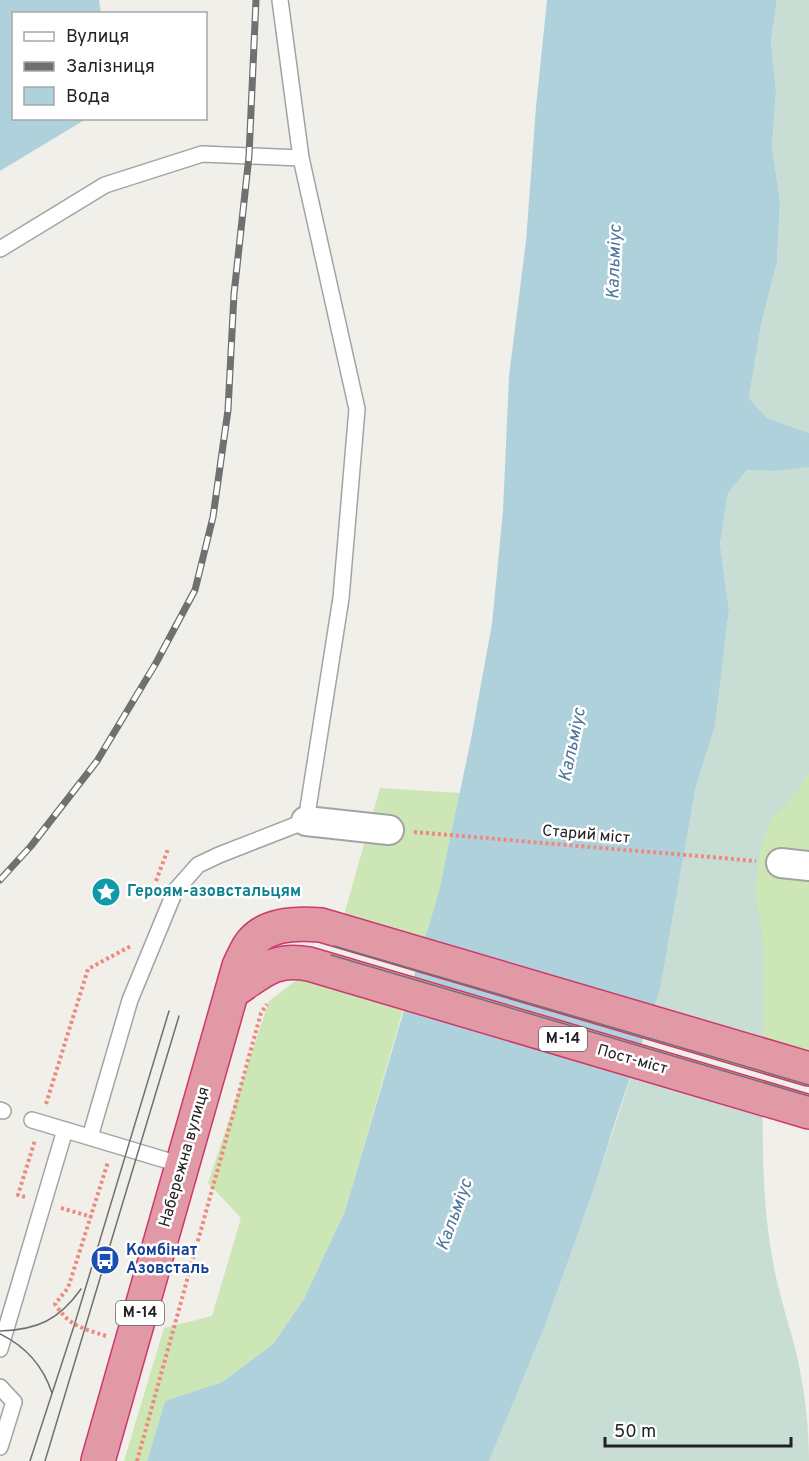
<svg xmlns="http://www.w3.org/2000/svg" width="809" height="1461" viewBox="0 0 809 1461" font-family="Overpass,sans-serif">
  <style>
    .grass { fill: #cde6b5 }
    .wetland { fill: #c8ded4 }
    .water { fill: #aed1db }
    .lines { fill: none; stroke-linecap: round; stroke-linejoin: round }
    .lane-casing { stroke: #a3a3a3; stroke-width: 18 }
    .street-casing { stroke: #a3a3a3; stroke-width: 32 }
    .highway-casing { stroke: #cd396c; stroke-width: 36 }
    .path { stroke: #ef897d; stroke-width: 4; stroke-dasharray: 3 3; stroke-linecap: butt }
    .lane { stroke: #fff; stroke-width: 15 }
    .street { stroke: #fff; stroke-width: 28 }
    .highway { stroke: #e199a6; stroke-width: 33 }
    .tram { stroke: #707070; stroke-width: 1.5 }
    .rail-casing { stroke: #707070; stroke-width: 7 }
    .rail { stroke: #fff; stroke-width: 4.5; stroke-dasharray: 14; stroke-linecap: butt }
    .labels { text-anchor: middle; dominant-baseline: central; stroke-width: 5; stroke-linejoin: round; paint-order: stroke }
    .shield { fill: #fff; stroke: #646464; stroke-width: 1.5 }
    .shield-label { font-size: 15px; font-weight: bold; fill: #222 }
    .street-label { font-size: 16px; fill: #222; stroke: #fff }
    .culture-label { font-size: 16px; font-weight: bold; fill: #0d838f; stroke: #fff; text-anchor: start }
    .transit-label { font-size: 16px; font-weight: bold; fill: #164399; stroke: #fff; text-anchor: start }
    .water-label { font-size: 18px; font-style: italic; fill: #4e759c; stroke: #fff }
  </style>
  <rect width="100%" height="100%" fill="#f1efea"/>
  <!-- grass -->
  <g class="grass">
    <polygon points="809,467 809,1060 652,1013 777,471"/>
    <polygon points="380,788 460,793 439,891 423,946 342,922"/>
    <polygon points="306,973 405,1003 345,1211 304,1299 273,1344 222,1382 165,1401 147,1461 124,1461 164,1328 212,1316 241,1218 208,1183 269,1001"/>
  </g>
  <!-- wetland -->
  <g class="wetland">
    <polygon points="777,0 809,0 809,433 767,418 749,398 761,325 777,262 780,201 772,147 776,92 771,41"/>
    <polygon points="809,467 809,773 798,790 771,820 761,845 755,890 763,942 764,1046 652,1013 660,989 696,786 715,726 729,610 720,544 728,493 747,470 777,471"/>
    <path d="M 633,1070 L 763,1108 C 762,1165 764,1221 776,1277 C 782,1305 792,1333 798,1361 C 805,1394 809,1427 809,1461 L 489,1461 L 545,1326 L 596,1183 Z"/>
  </g>
  <!-- water -->
  <g class="water">
    <polygon points="0,0 99,0 101,13 14,14 14,118 86,119 0,171"/>
    <polygon points="547,0 777,0 771,41 776,92 772,147 780,201 777,262 761,325 749,398 767,418 809,433 809,467 777,471 747,470 728,493 720,544 729,610 715,726 696,786 660,989 615,1122 596,1183 545,1326 489,1461 147,1461 165,1401 222,1382 273,1344 304,1299 345,1211 439,891 471,739 492,624 503,511 509,376 526,241 536,107"/>
  </g>
  <g class="lines">
    <!-- lane casing -->
    <g class="lane-casing">
      <g id="lane">
        <polyline points="0,249 105,185 202,154 301,158"/>
        <polyline points="0,1110 3,1111"/>
        <polyline points="32,1120 182,1165"/>
        <polyline points="90,1137 130,1000 175,891 198,865 219,855 306,821 341,598 357,409 301,158 280,0"/>
        <polyline points="0,1349 65,1130"/>
        <polyline points="0,1387 14,1402 0,1447"/>
      </g>
    </g>
    <!-- street casing -->
    <g class="street-casing">
      <g id="street">
        <polyline points="306,821 389,830"/>
        <polyline points="781,863 809,866"/>
      </g>
    </g>
    <!-- highway casing -->
    <g class="highway-casing">
      <g id="highway">
        <path d="M 233,991 C 261,973 273,957 309,964 L 809,1112"/>
        <path d="M 98,1461 L 239,966 C 243,958 247,947 253,941 C 269,923 299,923 321,925 L 809,1069"/>
      </g>
    </g>
    <!-- path -->
    <g class="path">
      <polyline points="414,832 756,861"/>
      <polyline points="156,881 168,849"/>
      <polyline points="46,1104 88,969 131,946"/>
      <polyline points="25,1197 18,1195 35,1140"/>
      <polyline points="61,1208 92,1217"/>
      <path d="M 106,1336 C 82,1328 69,1326 55,1304 L 68,1288 L 108,1162"/>
      <polyline points="137,1461 261,1013 267,1004"/>
    </g>
    <!-- lane -->
    <use href="#lane" class="lane"/>
    <!-- street -->
    <use href="#street" class="street"/>
    <!-- highway -->
    <use href="#highway" class="highway"/>
    <!-- tram -->
    <g class="tram">
      <polyline points="334,946 809,1085"/>
      <polyline points="331,955 809,1096"/>
      <path d="M 0,1331 C 37,1330 59,1320 81,1289"/>
      <path d="M 0,1334 C 25,1346 43,1366 52,1393"/>
      <polyline points="30,1461 74,1326 169,1011"/>
      <polyline points="45,1461 179,1016"/>
    </g>
    <!-- rail casing -->
    <g class="rail-casing">
      <polyline id="rail" points="0,880 31,846 97,761 156,663 195,590 213,517 228,410 234,294 249,156 256,0"/>
    </g>
    <!-- rail -->
    <use href="#rail" class="rail"/>
  </g>
  <!-- icons -->
  <defs>
    <g id="sight-disc" transform="scale(1.5)"><circle r="9.5" fill="#0f9aa8" stroke="#fff"/><path d="M0-6L1.8-2.2L6-1.7L2.9 1.2L3.7 5.4L0 3.3L-3.7 5.4L-2.9 1.2L-6-1.7L-1.8-2.2Z" fill="#fff"/></g>
    <g id="bus-disc" transform="scale(1.5)"><circle r="9.5" fill="#1a4fb4" stroke="#fff"/><path d="M-5-6H5V4H4V6H2V4H-2V6H-4V4H-5ZM-3.5-4V0h7V-4ZM-3.5 1.2v1.5H-2V1.2ZM2 1.2v1.5H3.5V1.2Z" fill="#fff"/></g>
  </defs>
  <g fill-rule="evenodd">
    <use href="#sight-disc" x="106" y="892"/>
    <use href="#bus-disc" x="105" y="1260"/>
  </g>
  <g class="labels">
    <!-- shield labels -->
    <g class="shield">
      <rect x="539" y="1027" width="48" height="24" rx="4.5"/>
      <rect x="116" y="1301" width="48" height="24" rx="4.5"/>
    </g>
    <g class="shield-label">
      <text x="563" y="1039">М-14</text>
      <text x="140" y="1313">М-14</text>
    </g>
    <!-- street labels -->
    <g class="street-label">
      <text transform="translate(586 835) rotate(5)">Старий міст</text>
      <text transform="translate(632 1060) rotate(16)">Пост-міст</text>
      <text transform="translate(185 1157) rotate(-74)">Набережна вулиця</text>
    </g>
    <!-- culture labels -->
    <g class="culture-label">
      <text x="127" y="892">Героям-азовстальцям</text>
    </g>
    <!-- transit labels -->
    <g class="transit-label">
      <text x="126" y="1251">Комбінат<tspan x="126" dy="18">Азовсталь</tspan></text>
    </g>
    <!-- water labels -->
    <g class="water-label">
      <text transform="translate(615 262) rotate(-88)">Кальміус</text>
      <text transform="translate(573 745) rotate(-78)">Кальміус</text>
      <text transform="translate(455 1215) rotate(-70)">Кальміус</text>
    </g>
  </g>
  <!-- legend -->
  <rect x="12" y="12" width="195" height="108" fill="#ffffff" stroke="#a7a7a7" stroke-width="1.5"/>
  <rect x="24" y="32" width="30" height="9" fill="#ffffff" stroke="#a7a7a7" stroke-width="1.5"/>
  <text x="66" y="42" font-size="18" fill="#222222">Вулиця</text>
  <rect x="24" y="62" width="30" height="9" fill="#707070" stroke="#a7a7a7" stroke-width="1.5"/>
  <text x="66" y="72" font-size="18" fill="#222222">Залізниця</text>
  <rect x="24" y="87" width="30" height="18" fill="#aed1db" stroke="#a7a7a7" stroke-width="1.5"/>
  <text x="66" y="102" font-size="18" fill="#222222">Вода</text>
  <!-- scale -->
  <path d="M605 1437v9h186v-9" fill="none" stroke="#222222" stroke-width="3"/>
  <text x="614" y="1437" font-size="18" fill="#222222" stroke="#ffffff" stroke-width="4.5" paint-order="stroke">50 m</text>
</svg>
